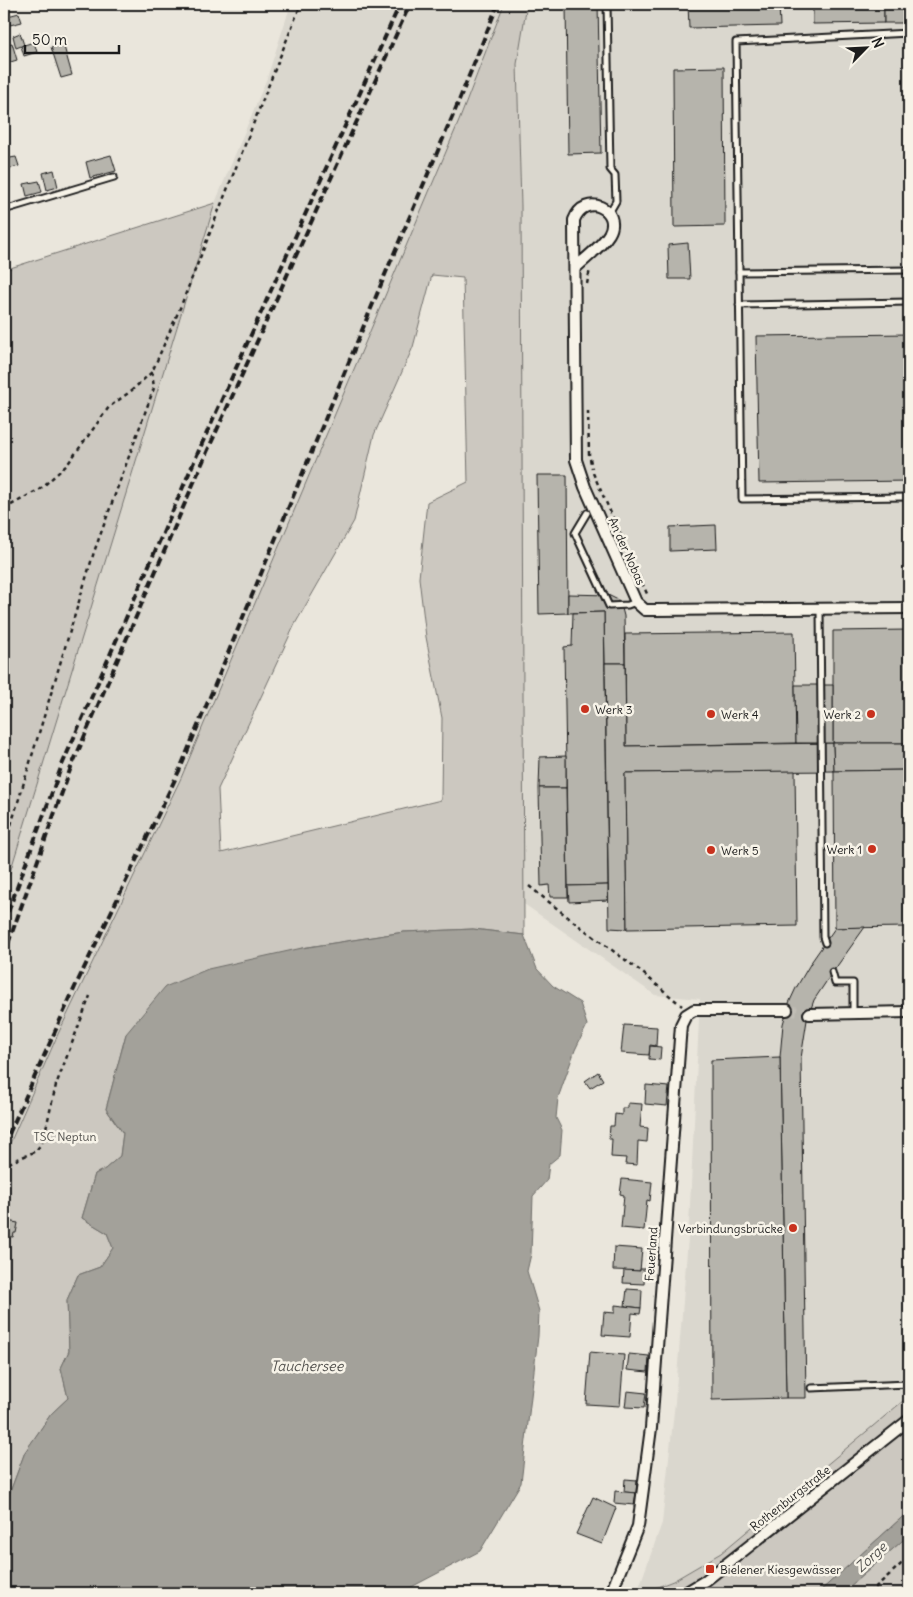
<svg xmlns="http://www.w3.org/2000/svg" width="913" height="1597" viewBox="0 0 913 1597" font-family="Delius,sans-serif">
  <style>
    .built { fill: #dad7ce }
    .green { fill: #ccc8c0; stroke: #74726e; fill-rule: evenodd }
    .water { fill: #a3a19a; stroke: #6d6c68 }
    .building { fill: #b6b4ac; stroke: #1c1c1c }
    .lines { fill: none; stroke-linecap: round; stroke-linejoin: round }
    .street-tunnel { stroke: #c1beb6; stroke-width: 10; stroke-dasharray: 10 5; stroke-linecap: butt }
    .lane-casing { stroke: #1c1c1c; stroke-width: 9 }
    .street-casing { stroke: #1c1c1c; stroke-width: 14 }
    .path { stroke: #1c1c1c; stroke-width: 2.5; stroke-dasharray: 4 4; stroke-linecap: butt }
    .lane { stroke: #f7f3e8; stroke-width: 5 }
    .street { stroke: #f7f3e8; stroke-width: 10 }
    .rail { stroke: #1c1c1c; stroke-width: 4; stroke-dasharray: 8 4; stroke-linecap: butt }
    .poi-dot { fill: #c8321e; stroke: #f7f3e8; stroke-width: 2 }
    .labels { text-anchor: middle; dominant-baseline: central; stroke-width: 5; stroke-linejoin: round; paint-order: stroke }
    .street-label { font-size: 12px; fill: #1c1c1c; stroke: #f7f3e8 }
    .poi-label { font-size: 12px; fill: #1c1c1c; stroke: #f7f3e8; text-anchor: start }
    .park-label { font-size: 12px; fill: #51504d; stroke: #f7f3e8 }
    .water-label { font-size: 14px; font-style: italic; fill: #52514e; stroke: #f7f3e8 }
  </style>
  <rect width="100%" height="100%" fill="#eae6dc"/>
  <filter id="ink" filterUnits="userSpaceOnUse"><feTurbulence type="fractalNoise" baseFrequency=".02" numOctaves="2"/><feDisplacementMap in="SourceGraphic" scale="10" xChannelSelector="R" yChannelSelector="G"/><feConvolveMatrix kernelMatrix="1 2 1 2 8 2 1 2 1" color-interpolation-filters="sRGB"/></filter>
  <g filter="url(#ink)">
    <!-- built -->
    <g class="built">
      <polygon points="291,4 504,4 459,121 181,778 58,1034 4,1157 4,892 215,203 267,78"/>
      <polygon points="527,4 909,4 909,1396 721,1553 673,1581 642,1593 637,1593 662,1523 675,1402 689,1226 700,999 655,995 524,904 523,822 521,206 517,64"/>
    </g>
    <!-- green -->
    <g class="green">
      <path d="M 504,4 L 527,4 L 517,64 L 521,206 L 524,935 L 473,929 L 404,932 L 302,948 L 126,1034 L 106,1109 L 123,1133 L 120,1156 L 105,1169 L 95,1174 L 82,1218 L 107,1233 L 113,1248 L 100,1267 L 78,1275 L 67,1300 L 69,1351 L 61,1368 L 68,1398 L 51,1414 L 25,1452 L 4,1508 L 4,1157 L 58,1034 L 181,778 L 459,121 ZM 432,275 L 463,278 L 468,482 L 427,502 L 419,578 L 426,637 L 442,718 L 441,800 L 221,853 L 218,789 L 295,624 L 354,521 L 374,435 L 413,347 Z"/>
      <polygon points="215,203 4,892 4,270"/>
      <polygon points="909,1396 909,1511 818,1593 642,1593 673,1581 721,1553"/>
      <polygon points="909,1535 909,1593 842,1593"/>
    </g>
    <!-- water -->
    <g class="water">
      <polygon points="473,929 524,935 537,969 553,986 580,1003 587,1025 575,1050 558,1098 556,1118 562,1130 560,1155 549,1164 547,1180 533,1196 531,1254 527,1271 539,1311 538,1336 521,1483 480,1551 400,1593 4,1593 4,1508 25,1452 51,1414 68,1398 61,1368 69,1351 67,1300 78,1275 100,1267 113,1248 107,1233 82,1218 95,1174 105,1169 120,1156 123,1133 106,1109 126,1034 165,987 208,969 302,948 404,932"/>
      <polygon points="909,1511 909,1535 842,1593 818,1593"/>
    </g>
    <!-- building -->
    <g class="building">
      <polygon points="566,4 598,4 601,153 568,154"/>
      <polygon points="688,4 779,4 780,26 689,28"/>
      <polygon points="813,4 884,4 884,23 813,24"/>
      <rect x="884" y="4" width="25" height="19"/>
      <polygon points="19,13 22,22 10,25 8,16"/>
      <polygon points="20,33 24,45 16,48 13,36"/>
      <polygon points="34,42 37,52 24,56 21,46"/>
      <polygon points="12,43 17,60 4,64 4,45"/>
      <polygon points="63,43 72,75 61,78 51,47"/>
      <polygon points="724,67 725,226 674,227 673,68"/>
      <polygon points="111,155 116,171 90,178 86,162"/>
      <polygon points="16,157 19,166 4,170 4,159"/>
      <polygon points="54,170 58,187 47,190 43,173"/>
      <polygon points="39,181 42,192 27,196 24,184"/>
      <polygon points="688,243 690,279 669,279 668,245"/>
      <polygon points="909,334 909,481 759,483 756,336"/>
      <polygon points="537,475 567,475 568,613 539,614"/>
      <polygon points="716,525 717,549 670,551 670,527"/>
      <polygon points="568,594 608,595 620,601 624,616 625,663 605,663 604,612 568,613"/>
      <polygon points="604,612 608,885 568,886 564,647 572,646 573,613"/>
      <polygon points="909,630 909,743 833,743 833,631"/>
      <polygon points="794,632 796,743 626,746 625,634"/>
      <polygon points="605,663 625,663 626,746 833,743 834,771 625,773 627,929 609,928"/>
      <polygon points="795,685 833,685 833,743 796,743"/>
      <polygon points="833,743 909,743 909,770 834,771"/>
      <polygon points="566,756 566,788 539,788 540,757"/>
      <polygon points="909,770 909,927 835,928 834,771"/>
      <polygon points="795,771 797,926 627,929 625,773"/>
      <polygon points="539,788 566,788 568,897 550,897 549,885 541,886"/>
      <polygon points="608,885 608,900 569,902 568,886"/>
      <polygon points="865,927 830,976 814,1000 807,1020 801,1058 806,1398 786,1398 780,1057 783,1024 789,1003 796,988 812,961 835,928"/>
      <polygon points="624,1025 657,1027 656,1046 650,1045 649,1055 621,1053"/>
      <polygon points="650,1046 661,1047 660,1060 649,1059"/>
      <polygon points="780,1057 786,1398 712,1400 711,1060"/>
      <polygon points="598,1072 603,1080 590,1088 585,1081"/>
      <polygon points="646,1085 669,1087 667,1106 645,1104"/>
      <polygon points="628,1103 642,1104 640,1127 648,1128 647,1142 638,1141 637,1165 625,1164 626,1158 611,1157 612,1139 609,1139 610,1126 614,1126 615,1114 622,1115 622,1108 628,1108"/>
      <polygon points="622,1179 652,1182 650,1201 647,1200 644,1230 621,1228 624,1195 620,1194"/>
      <polygon points="7,1221 18,1223 16,1233 14,1233 13,1237 5,1236"/>
      <polygon points="614,1247 642,1249 640,1271 613,1270"/>
      <polygon points="640,1269 645,1269 644,1284 623,1283 624,1270 640,1271"/>
      <polygon points="627,1289 642,1290 641,1308 625,1306"/>
      <polygon points="615,1305 641,1308 640,1314 632,1313 630,1337 602,1335 604,1312 615,1313"/>
      <polygon points="590,1352 624,1355 620,1406 586,1404"/>
      <polygon points="629,1354 649,1356 648,1372 627,1370"/>
      <polygon points="627,1391 646,1393 644,1408 625,1407"/>
      <polygon points="625,1479 637,1480 636,1493 624,1492"/>
      <polygon points="615,1491 636,1493 634,1505 614,1503"/>
      <polygon points="593,1497 616,1508 602,1544 576,1534"/>
    </g>
    <g class="lines">
      <!-- street-tunnel -->
      <polyline class="street-tunnel" points="787,1010 809,1014"/>
      <!-- lane casing -->
      <g class="lane-casing">
        <g id="lane">
          <polyline points="607,4 610,169 615,175 616,201 609,213"/>
          <polyline points="909,33 736,42 742,499 909,497"/>
          <polyline points="4,210 114,177"/>
          <polyline points="739,272 909,270"/>
          <polyline points="739,305 909,302"/>
          <polyline points="587,513 575,533 609,606 628,605 636,602"/>
          <polyline points="820,609 823,937 825,943"/>
          <polyline points="832,972 835,983 853,983 853,1012"/>
          <polyline points="811,1388 909,1384"/>
        </g>
      </g>
      <!-- street casing -->
      <g class="street-casing">
        <g id="street">
          <path d="M 575,268 C 586,258 601,247 609,234 C 623,210 585,191 574,220 L 576,460 L 585,487 L 636,602 L 645,610 L 655,610 L 909,608"/>
          <polyline points="809,1014 909,1012"/>
          <polyline points="611,1593 638,1526 651,1428 681,1025 686,1015 694,1010 787,1010"/>
          <polyline points="685,1593 705,1581 909,1420"/>
        </g>
      </g>
      <!-- path -->
      <g class="path">
        <polyline points="587,284 590,269"/>
        <polyline points="588,411 589,454 592,468"/>
        <polyline points="593,473 648,596"/>
        <polyline points="4,509 40,489 67,465 109,407 131,391 152,372 180,308 301,4"/>
        <polyline points="4,848 94,552 154,388 152,372"/>
        <polyline points="529,886 574,922 639,970 682,1006"/>
        <polyline points="4,1170 9,1163 36,1151 43,1141 56,1085 90,996"/>
        <polyline points="869,1593 909,1557"/>
      </g>
      <!-- lane -->
      <use href="#lane" class="lane"/>
      <!-- street -->
      <use href="#street" class="street"/>
      <!-- rail -->
      <g class="rail">
        <polyline points="4,923 62,765 200,448 400,4"/>
        <polyline points="4,955 70,770 207,452 410,4"/>
        <polyline points="4,1145 75,987 180,769 387,270 454,113 498,4"/>
      </g>
    </g>
  </g>
  <!-- markers -->
  <g class="poi-dot">
    <circle cx="585" cy="709" r="5"/>
    <circle cx="711" cy="714" r="5"/>
    <circle cx="871" cy="714" r="5"/>
    <circle cx="872" cy="849" r="5"/>
    <circle cx="711" cy="850" r="5"/>
    <circle cx="793" cy="1228" r="5"/>
    <rect x="705" y="1564" width="10" height="10" rx="2.5"/>
  </g>
  <g class="labels">
    <!-- street labels -->
    <g class="street-label">
      <text transform="translate(627 551) rotate(66)">An der Nobas</text>
      <text transform="translate(651 1254) rotate(-86)">Feuerland</text>
      <text transform="translate(790 1498) rotate(-38)">Rothenburgstraße</text>
    </g>
    <!-- poi labels -->
    <g class="poi-label">
      <text x="595" y="709">Werk 3</text>
      <text x="721" y="714">Werk 4</text>
      <text x="861" y="714" text-anchor="end">Werk 2</text>
      <text x="862" y="849" text-anchor="end">Werk 1</text>
      <text x="721" y="850">Werk 5</text>
      <text x="783" y="1228" text-anchor="end">Verbindungsbrücke</text>
      <text x="720" y="1569">Bielener Kiesgewässer</text>
    </g>
    <!-- park labels -->
    <g class="park-label">
      <text x="65" y="1136">TSC Neptun</text>
    </g>
    <!-- water labels -->
    <g class="water-label">
      <text x="307" y="1366">Tauchersee</text>
      <text transform="translate(871 1557) rotate(-43)">Zorge</text>
    </g>
  </g>
  <!-- margin -->
  <rect width="913" height="1597" fill="none" stroke="#f7f3e8" stroke-width="20"/>
  <rect x="10" y="10" width="893" height="1577" fill="none" stroke="#1c1c1c" stroke-width="2" filter="url(#ink)"/>
  <!-- north arrow -->
  <g transform="translate(866 48) rotate(66)" stroke="#f7f3e8" stroke-width="4" paint-order="stroke">
  <path d="M0-4L9 19L0 12L-9 19Z" fill="#1c1c1c"/>
  <text y="-8" font-size="14" font-weight="bold" text-anchor="middle" fill="#1c1c1c">N</text>
  </g>
  <!-- scale -->
  <path d="M25 45v8h94v-8" fill="none" stroke="#1c1c1c" stroke-width="2.5"/>
  <text x="32" y="45" font-size="15" fill="#1c1c1c" stroke="#f7f3e8" stroke-width="4" paint-order="stroke">50 m</text>
</svg>
